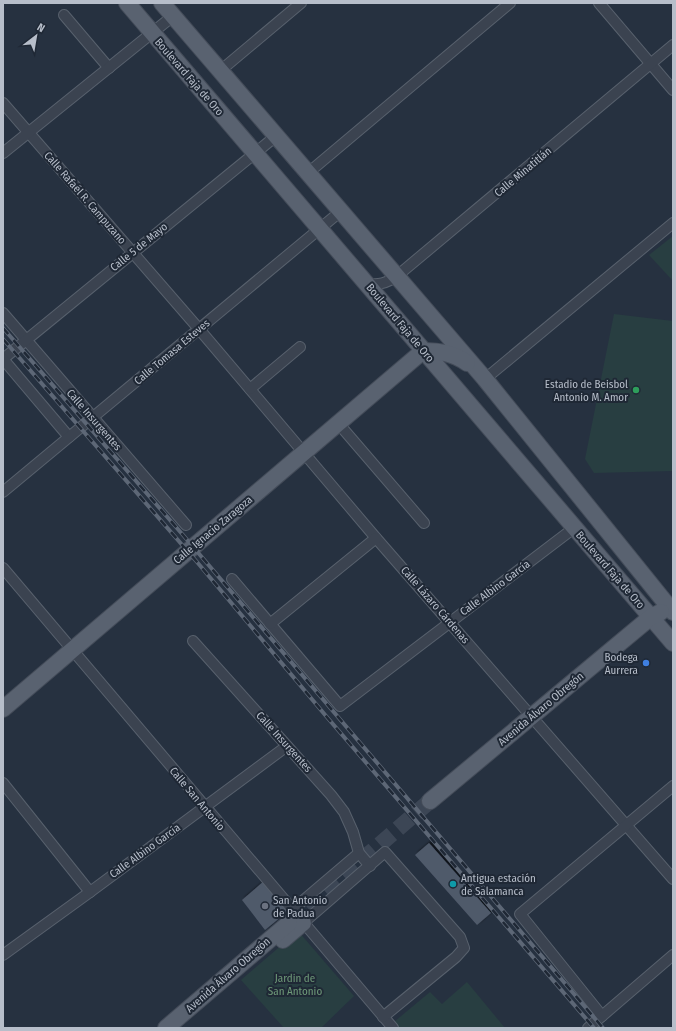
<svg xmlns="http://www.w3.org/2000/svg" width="676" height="1031" viewBox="0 0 676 1031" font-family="'Fira Sans Condensed',sans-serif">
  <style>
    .green { fill: #283e41 }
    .building { fill: #505a6b; filter: url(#shadow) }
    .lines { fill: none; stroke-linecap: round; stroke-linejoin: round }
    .primary-tunnel { stroke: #3c4655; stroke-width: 16; stroke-dasharray: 16 8; stroke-linecap: butt }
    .street-casing { stroke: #58616d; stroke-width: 12 }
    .primary-casing { stroke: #444c59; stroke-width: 18 }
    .street { stroke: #3b4350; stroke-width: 10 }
    .primary { stroke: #596270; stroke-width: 16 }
    .rail-casing { stroke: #5d6776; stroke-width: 4 }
    .rail { stroke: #1f2835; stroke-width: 2.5; stroke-dasharray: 8; stroke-linecap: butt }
    .leisure-dot { fill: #2e9e5b; stroke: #1f2835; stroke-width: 1.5 }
    .shop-dot { fill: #3f7fe0; stroke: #1f2835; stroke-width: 1.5 }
    .culture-dot { fill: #0f9aa8; stroke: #1f2835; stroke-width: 1.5 }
    .worship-dot { fill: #6b7280; stroke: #1f2835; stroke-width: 1.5 }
    .labels { text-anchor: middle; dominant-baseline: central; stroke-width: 4; stroke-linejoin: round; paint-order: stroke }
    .street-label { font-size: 11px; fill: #b7beca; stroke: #1f2835 }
    .poi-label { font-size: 11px; fill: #b7beca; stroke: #1f2835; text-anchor: end }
    .park-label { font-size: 11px; fill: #6f9a79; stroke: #1f2835 }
  </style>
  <defs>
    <filter id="shadow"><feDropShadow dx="2.5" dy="-2.5" stdDeviation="1" flood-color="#0009"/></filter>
  </defs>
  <rect width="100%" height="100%" fill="#263140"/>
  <!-- green -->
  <g class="green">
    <polygon points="673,236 673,281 649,255"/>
    <polygon points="614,314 673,321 673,471 594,473 585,459"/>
    <polygon points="298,931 354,996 321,1028 284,1028 241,980"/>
    <polygon points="467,982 505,1028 399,1028 394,1022 430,992 442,1004"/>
  </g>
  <!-- building -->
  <g class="building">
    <polygon points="429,843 491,913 477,925 415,855"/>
    <polygon points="264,881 287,912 265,930 242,900"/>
  </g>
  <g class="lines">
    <!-- primary-tunnel -->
    <polyline class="primary-tunnel" points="289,923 430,801"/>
    <!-- street casing -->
    <g class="street-casing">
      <g id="street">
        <polyline points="599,3 673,90"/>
        <polyline points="64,15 109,68"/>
        <polyline points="220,71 301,3"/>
        <polyline points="3,103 199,329 376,538 673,879"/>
        <polyline points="3,153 173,16"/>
        <polyline points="308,173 510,3"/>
        <path d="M 366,283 C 378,286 387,283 397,276 L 673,45"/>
        <polyline points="3,313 186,525"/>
        <polyline points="3,359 276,136"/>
        <polyline points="3,359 69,437"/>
        <polyline points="485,379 673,223"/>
        <polyline points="250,389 300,347"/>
        <polyline points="338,423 424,523"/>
        <polyline points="3,492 341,211"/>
        <polyline points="3,568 393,1028"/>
        <polyline points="232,579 340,706 574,528"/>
        <polyline points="270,624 376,538"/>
        <polyline points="193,641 331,795 344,812 353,832 359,853 370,866"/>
        <polyline points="3,783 90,892"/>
        <polyline points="292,910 359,853"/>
        <polyline points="303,923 385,852 460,937 464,948 456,957 383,1017"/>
        <polyline points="3,955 90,892 287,746"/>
        <polyline points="602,1016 520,914 673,786"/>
        <polyline points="588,1028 673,955"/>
      </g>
    </g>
    <!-- primary casing -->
    <g class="primary-casing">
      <g id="primary">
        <polyline points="127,3 673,643"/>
        <polyline points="162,3 485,379 673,612"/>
        <path d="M 3,709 L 423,351 C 440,351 453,353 467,363"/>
        <polyline points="430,801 651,617 661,612"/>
        <polyline points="283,940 303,923"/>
        <polyline points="166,1028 289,923"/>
      </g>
    </g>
    <!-- street -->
    <use href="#street" class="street"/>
    <!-- primary -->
    <use href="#primary" class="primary"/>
    <!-- rail casing -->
    <g class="rail-casing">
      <g id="rail">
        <polyline points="3,328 183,535 603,1028"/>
        <polyline points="3,339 197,562 326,716 594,1028"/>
      </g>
    </g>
    <!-- rail -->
    <use href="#rail" class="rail"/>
  </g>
  <!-- markers -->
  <circle class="leisure-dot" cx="636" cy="390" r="4"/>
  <circle class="shop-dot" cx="646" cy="663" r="4"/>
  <circle class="culture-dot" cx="453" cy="884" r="4"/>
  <circle class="worship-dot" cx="265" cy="906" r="4"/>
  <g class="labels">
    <!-- street labels -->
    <g class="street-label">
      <text transform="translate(189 77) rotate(49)">Boulevard Faja de Oro</text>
      <text transform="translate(523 172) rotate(-40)">Calle Minatitlán</text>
      <text transform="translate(85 198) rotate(49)">Calle Rafaél R. Campuzano</text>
      <text transform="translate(139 247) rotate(-39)">Calle 5 de Mayo</text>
      <text transform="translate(400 323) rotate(50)">Boulevard Faja de Oro</text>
      <text transform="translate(172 352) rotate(-40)">Calle Tomasa Esteves</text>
      <text transform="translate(94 420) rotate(49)">Calle Insurgentes</text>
      <text transform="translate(213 530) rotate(-40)">Calle Ignacio Zaragoza</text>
      <text transform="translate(610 570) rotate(49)">Boulevard Faja de Oro</text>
      <text transform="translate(495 588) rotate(-37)">Calle Albino García</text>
      <text transform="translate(435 605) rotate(49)">Calle Lázaro Cárdenas</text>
      <text transform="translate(541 709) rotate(-40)">Avenida Álvaro Obregón</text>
      <text transform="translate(284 742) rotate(48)">Calle Insurgentes</text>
      <text transform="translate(197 799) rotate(50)">Calle San Antonio</text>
      <text transform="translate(145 851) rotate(-36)">Calle Albino García</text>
      <text transform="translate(228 975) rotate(-41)">Avenida Álvaro Obregón</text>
    </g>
    <!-- poi labels -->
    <g class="poi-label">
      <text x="628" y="384">Estadio de Beisbol<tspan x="628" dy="13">Antonio M. Amor</tspan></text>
      <text x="638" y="657">Bodega<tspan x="638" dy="13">Aurrera</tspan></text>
      <text x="461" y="878" text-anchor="start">Antigua estación<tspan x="461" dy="13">de Salamanca</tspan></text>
      <text x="273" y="900" text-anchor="start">San Antonio<tspan x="273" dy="13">de Padua</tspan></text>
    </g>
    <!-- park labels -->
    <g class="park-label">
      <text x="295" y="978">Jardin de<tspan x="295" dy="13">San Antonio</tspan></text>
    </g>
  </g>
  <!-- border -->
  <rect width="676" height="1031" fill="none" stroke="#b7beca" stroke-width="8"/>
  <!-- north arrow -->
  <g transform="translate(36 36) rotate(31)" stroke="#1f2835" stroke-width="3" paint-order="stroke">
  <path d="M0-3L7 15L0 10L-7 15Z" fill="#b7beca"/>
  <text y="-6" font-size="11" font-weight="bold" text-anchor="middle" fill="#b7beca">N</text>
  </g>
</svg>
